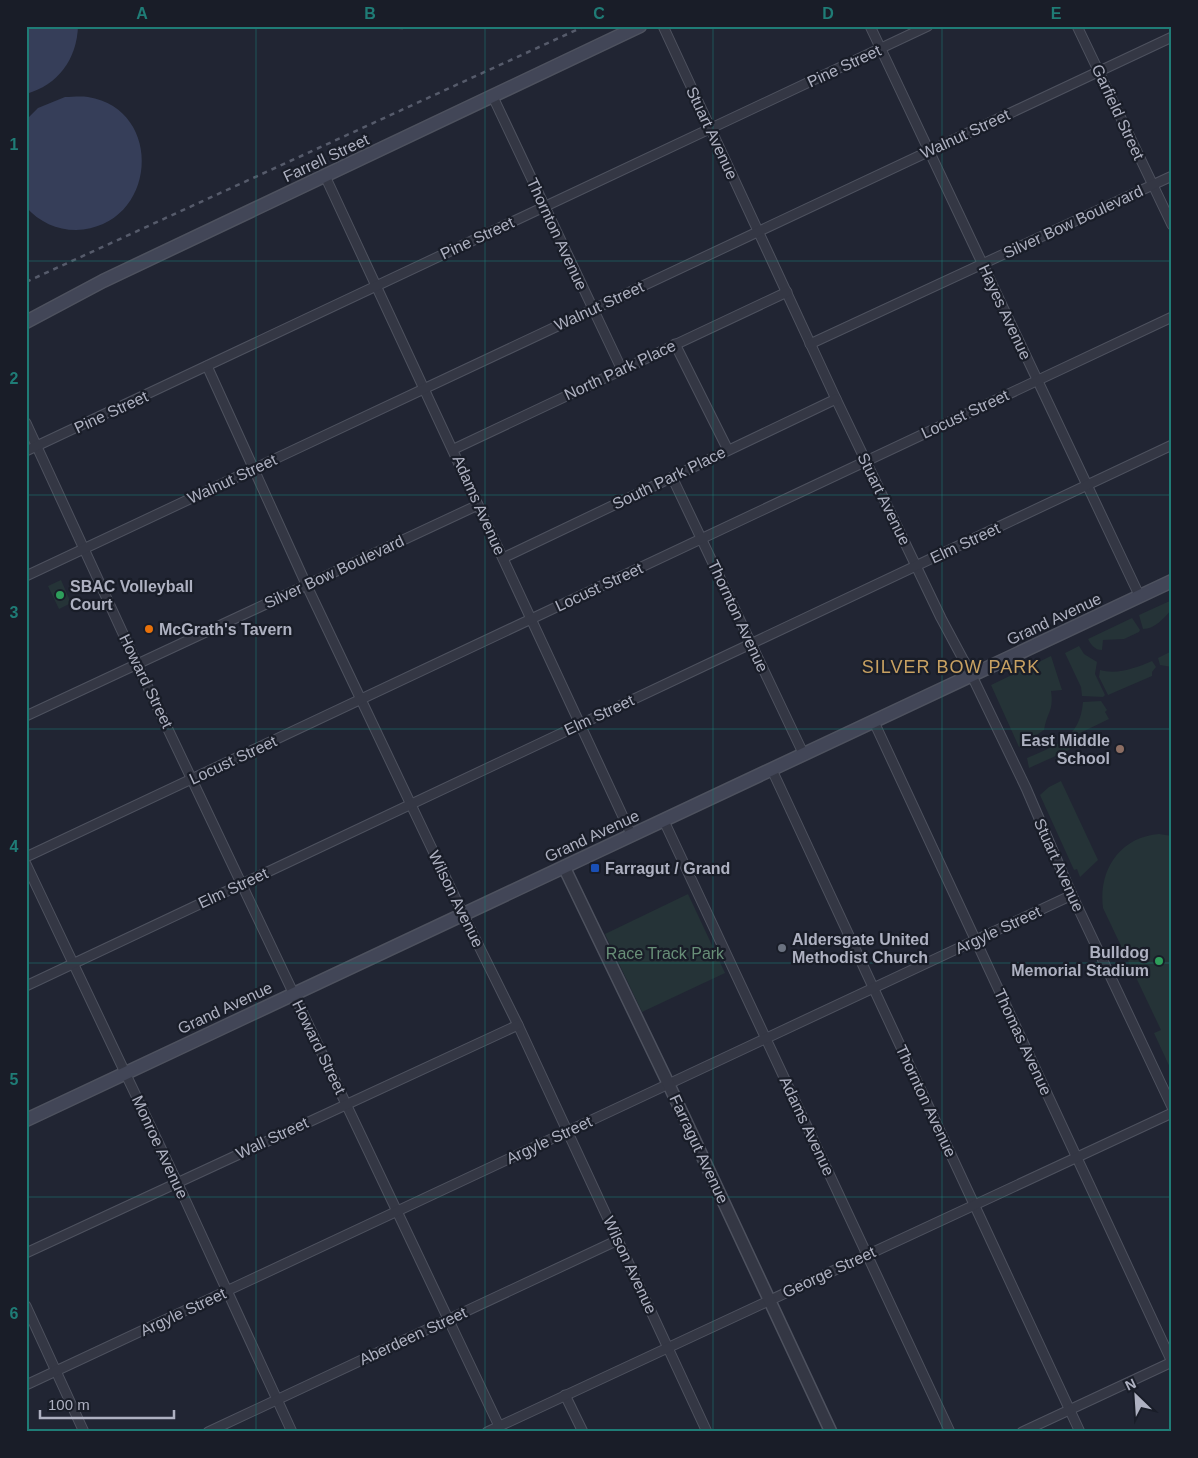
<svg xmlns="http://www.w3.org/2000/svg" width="1198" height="1458" viewBox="0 0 1198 1458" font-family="Arial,sans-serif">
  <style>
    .green { fill: #253337 }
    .water { fill: #363e59 }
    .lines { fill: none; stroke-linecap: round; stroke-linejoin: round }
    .minor-casing { stroke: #4e525f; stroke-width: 11 }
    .tertiary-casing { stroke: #4e525f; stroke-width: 14 }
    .secondary-casing { stroke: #4e525f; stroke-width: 15 }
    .minor { stroke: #343744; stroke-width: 9 }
    .tertiary { stroke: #343744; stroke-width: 11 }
    .secondary { stroke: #424657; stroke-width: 12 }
    .rail { stroke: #565b6b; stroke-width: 2.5; stroke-dasharray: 5 5; stroke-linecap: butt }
    .grid { fill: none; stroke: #1f7c76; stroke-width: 1; stroke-opacity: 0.55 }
    .leisure-dot { fill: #2e9e5b; stroke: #191d28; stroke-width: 2 }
    .food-dot { fill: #e8710a; stroke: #191d28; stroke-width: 2 }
    .education-dot { fill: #8d6e63; stroke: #191d28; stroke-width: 2 }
    .transit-dot { fill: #1a4fb4; stroke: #191d28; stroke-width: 2 }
    .worship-dot { fill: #6b7280; stroke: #191d28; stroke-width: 2 }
    .labels { text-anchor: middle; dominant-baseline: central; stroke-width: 4.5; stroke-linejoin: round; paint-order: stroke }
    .street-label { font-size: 16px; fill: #aeb1c1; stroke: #191d28 }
    .poi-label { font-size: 16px; font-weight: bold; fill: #aeb1c1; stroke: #191d28; text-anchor: start }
    .park-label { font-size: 16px; fill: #688f78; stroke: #191d28 }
    .neighbourhood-label { font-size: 18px; letter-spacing: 1px; fill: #c8a162; stroke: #191d28 }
    .neatline { fill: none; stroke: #1f7c76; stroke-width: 2 }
    .grid-label { font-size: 16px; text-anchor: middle; font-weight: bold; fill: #1f7c76 }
  </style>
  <rect width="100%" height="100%" fill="#212533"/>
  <!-- green -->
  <g class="green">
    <polygon points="61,580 71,603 59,609 48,586"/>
    <path d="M 1172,600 L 1172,609 C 1164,618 1155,629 1143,629 L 1139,615 Z"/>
    <path d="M 1132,618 L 1140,630 L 1139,632 L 1124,639 L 1103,640 L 1102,650 C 1095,650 1091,645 1088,639 Z"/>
    <polygon points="1079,646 1084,654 1097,662 1095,674 1105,695 1103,697 1082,696 1081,687 1065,653"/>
    <polygon points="1172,651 1172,667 1160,665 1158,658"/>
    <path d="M 1051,656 L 1062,690 L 1051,691 C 1054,711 1047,712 1044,730 L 1019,747 L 991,685 Z"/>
    <path d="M 1152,661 L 1156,667 L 1152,672 L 1152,676 L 1108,695 L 1099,677 L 1100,670 C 1117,675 1136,668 1152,661 Z"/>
    <path d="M 1101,701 L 1107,710 L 1105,712 L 1109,719 L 1078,734 L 1080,740 L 1069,750 L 1029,768 L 1027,758 C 1056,745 1080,739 1083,702 Z"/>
    <polygon points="1061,781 1098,860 1080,877 1077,869 1074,870 1040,795 1049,787"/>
    <path d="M 1159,834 L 1172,836 L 1172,1072 L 1154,1033 L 1161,1030 L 1103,908 C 1098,870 1120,837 1159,834 Z"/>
    <polygon points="688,894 725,973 642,1012 605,934"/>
  </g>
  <!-- water -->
  <g class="water">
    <path d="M 26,26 L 78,26 C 77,59 58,85 26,94 Z"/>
    <path d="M 65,97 C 72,97 80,96 88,97 C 165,109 158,227 76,230 C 57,230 39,222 26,207 L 26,120 L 38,108 Z"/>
  </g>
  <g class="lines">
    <!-- minor casing -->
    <g class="minor-casing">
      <g id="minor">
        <polyline points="663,26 836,399 941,618 972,676 1026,788 1072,895 1172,1107"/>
        <polyline points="870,26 1140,597"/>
        <polyline points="1077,26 1172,225"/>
        <polyline points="493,97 622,370"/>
        <path d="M 325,176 C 429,395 529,616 632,836"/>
        <polyline points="675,344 728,450"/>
        <polyline points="810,344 1172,176"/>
        <polyline points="207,366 306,584 463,914 518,1025 707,1432"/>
        <polyline points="26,423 137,664 499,1426"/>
        <polyline points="454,449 787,292"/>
        <polyline points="26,451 928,26"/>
        <polyline points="672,477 804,755"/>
        <polyline points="503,558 836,399"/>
        <polyline points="26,576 1172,37"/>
        <polyline points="26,716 478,505"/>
        <polyline points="874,722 1172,1362"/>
        <polyline points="772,770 1080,1432"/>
        <polyline points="664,821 950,1432"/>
        <polyline points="26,857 1172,317"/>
        <polyline points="26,864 177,1182 292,1432"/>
        <polyline points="26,986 1172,445"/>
        <polyline points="26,1253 518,1025"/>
        <polyline points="26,1306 84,1432"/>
        <polyline points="26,1385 1072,895"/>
        <polyline points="565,1395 583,1432"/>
        <polyline points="208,1432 618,1240"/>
        <polyline points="487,1432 1172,1113"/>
        <polyline points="1022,1432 1172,1362"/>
      </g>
    </g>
    <!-- tertiary casing -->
    <g class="tertiary-casing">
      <polyline id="tertiary" points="564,867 669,1085 831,1432"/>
    </g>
    <!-- secondary casing -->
    <g class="secondary-casing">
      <g id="secondary">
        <polyline points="26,322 103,281 640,26"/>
        <polyline points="26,1120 1172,581"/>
      </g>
    </g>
    <!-- minor -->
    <use href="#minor" class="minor"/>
    <!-- tertiary -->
    <use href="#tertiary" class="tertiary"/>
    <!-- secondary -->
    <use href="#secondary" class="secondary"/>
    <!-- rail -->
    <g class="rail">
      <polyline points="368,26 404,28 428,26"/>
      <polyline points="26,282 585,26"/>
    </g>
  </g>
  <!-- grid -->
  <path class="grid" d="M 256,26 L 256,1432M 485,26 L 485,1432M 713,26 L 713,1432M 942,26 L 942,1432M 26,261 L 1172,261M 26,495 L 1172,495M 26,729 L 1172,729M 26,963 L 1172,963M 26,1197 L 1172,1197"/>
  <!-- markers -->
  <g class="leisure-dot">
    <circle cx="60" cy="595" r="5"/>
    <circle cx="1159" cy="961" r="5"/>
  </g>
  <circle class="food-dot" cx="149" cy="629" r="5"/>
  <circle class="education-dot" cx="1120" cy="749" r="5"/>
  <rect class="transit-dot" x="590" y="863" width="10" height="10" rx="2.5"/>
  <circle class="worship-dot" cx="782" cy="948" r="5"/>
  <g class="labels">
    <!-- street labels -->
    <g class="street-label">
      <text transform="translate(844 66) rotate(-25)">Pine Street</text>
      <text transform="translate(1118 112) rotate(65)">Garfield Street</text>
      <text transform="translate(712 133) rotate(65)">Stuart Avenue</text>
      <text transform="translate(965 134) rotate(-25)">Walnut Street</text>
      <text transform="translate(326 158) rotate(-25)">Farrell Street</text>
      <text transform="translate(1073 222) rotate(-25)">Silver Bow Boulevard</text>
      <text transform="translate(557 234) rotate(65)">Thornton Avenue</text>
      <text transform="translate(477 238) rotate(-25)">Pine Street</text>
      <text transform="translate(599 306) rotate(-25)">Walnut Street</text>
      <text transform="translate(1005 312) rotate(65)">Hayes Avenue</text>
      <text transform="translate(620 370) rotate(-25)">North Park Place</text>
      <text transform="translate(111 412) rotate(-25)">Pine Street</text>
      <text transform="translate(965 414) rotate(-25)">Locust Street</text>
      <text transform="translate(669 478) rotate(-26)">South Park Place</text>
      <text transform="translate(232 479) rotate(-25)">Walnut Street</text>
      <text transform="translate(884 499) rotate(64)">Stuart Avenue</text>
      <text transform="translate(479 505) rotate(66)">Adams Avenue</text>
      <text transform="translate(965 543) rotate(-25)">Elm Street</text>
      <text transform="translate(334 572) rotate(-25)">Silver Bow Boulevard</text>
      <text transform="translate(599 587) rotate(-25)">Locust Street</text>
      <text transform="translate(738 616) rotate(65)">Thornton Avenue</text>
      <text transform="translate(1054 619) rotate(-25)">Grand Avenue</text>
      <text transform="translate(146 681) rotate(64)">Howard Street</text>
      <text transform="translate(599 715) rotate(-25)">Elm Street</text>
      <text transform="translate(233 760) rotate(-25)">Locust Street</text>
      <text transform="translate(592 836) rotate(-25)">Grand Avenue</text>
      <text transform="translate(1059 865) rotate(66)">Stuart Avenue</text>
      <text transform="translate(233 888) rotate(-25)">Elm Street</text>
      <text transform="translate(456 899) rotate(64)">Wilson Avenue</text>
      <text transform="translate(998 930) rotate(-25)">Argyle Street</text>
      <text transform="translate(225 1008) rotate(-25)">Grand Avenue</text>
      <text transform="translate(1023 1042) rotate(65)">Thomas Avenue</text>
      <text transform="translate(319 1047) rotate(64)">Howard Street</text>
      <text transform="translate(926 1101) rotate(65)">Thornton Avenue</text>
      <text transform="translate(807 1126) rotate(65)">Adams Avenue</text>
      <text transform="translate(272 1138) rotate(-25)">Wall Street</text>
      <text transform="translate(549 1140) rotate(-25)">Argyle Street</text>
      <text transform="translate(160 1147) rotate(65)">Monroe Avenue</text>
      <text transform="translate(699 1149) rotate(65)">Farragut Avenue</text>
      <text transform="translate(630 1265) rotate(65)">Wilson Avenue</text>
      <text transform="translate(829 1272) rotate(-25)">George Street</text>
      <text transform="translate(183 1312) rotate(-25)">Argyle Street</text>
      <text transform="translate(413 1336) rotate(-25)">Aberdeen Street</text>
    </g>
    <!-- poi labels -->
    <g class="poi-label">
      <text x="70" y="586">SBAC Volleyball<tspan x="70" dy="18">Court</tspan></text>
      <text x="159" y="629">McGrath's Tavern</text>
      <text x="1110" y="740" text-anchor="end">East Middle<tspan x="1110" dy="18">School</tspan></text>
      <text x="605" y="868">Farragut / Grand</text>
      <text x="792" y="939">Aldersgate United<tspan x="792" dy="18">Methodist Church</tspan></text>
      <text x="1149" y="952" text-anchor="end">Bulldog<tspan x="1149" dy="18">Memorial Stadium</tspan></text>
    </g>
    <!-- park labels -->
    <g class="park-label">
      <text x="665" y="953">Race Track Park</text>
    </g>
    <!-- neighbourhood labels -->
    <g class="neighbourhood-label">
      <text x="951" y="667">SILVER BOW PARK</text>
    </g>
  </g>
  <!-- border -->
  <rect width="1198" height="1458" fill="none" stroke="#191d28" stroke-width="55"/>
  <!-- north arrow -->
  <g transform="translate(1136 1396) rotate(335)" stroke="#191d28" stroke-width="4" paint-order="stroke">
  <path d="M0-4L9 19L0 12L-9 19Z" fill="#aeb1c1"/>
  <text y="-8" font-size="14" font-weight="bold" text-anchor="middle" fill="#aeb1c1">N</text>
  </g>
  <!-- scale -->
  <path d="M40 1410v8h134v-8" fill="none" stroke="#aeb1c1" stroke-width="2.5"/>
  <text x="48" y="1410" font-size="15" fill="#aeb1c1" stroke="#191d28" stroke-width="4" paint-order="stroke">100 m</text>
  <rect x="28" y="28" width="1142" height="1402" class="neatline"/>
  <g class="grid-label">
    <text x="142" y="19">A</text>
    <text x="370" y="19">B</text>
    <text x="599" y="19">C</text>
    <text x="828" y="19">D</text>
    <text x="1056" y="19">E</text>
    <text x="14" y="150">1</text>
    <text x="14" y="384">2</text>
    <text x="14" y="618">3</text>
    <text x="14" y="852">4</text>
    <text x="14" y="1085">5</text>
    <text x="14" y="1319">6</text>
  </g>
</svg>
